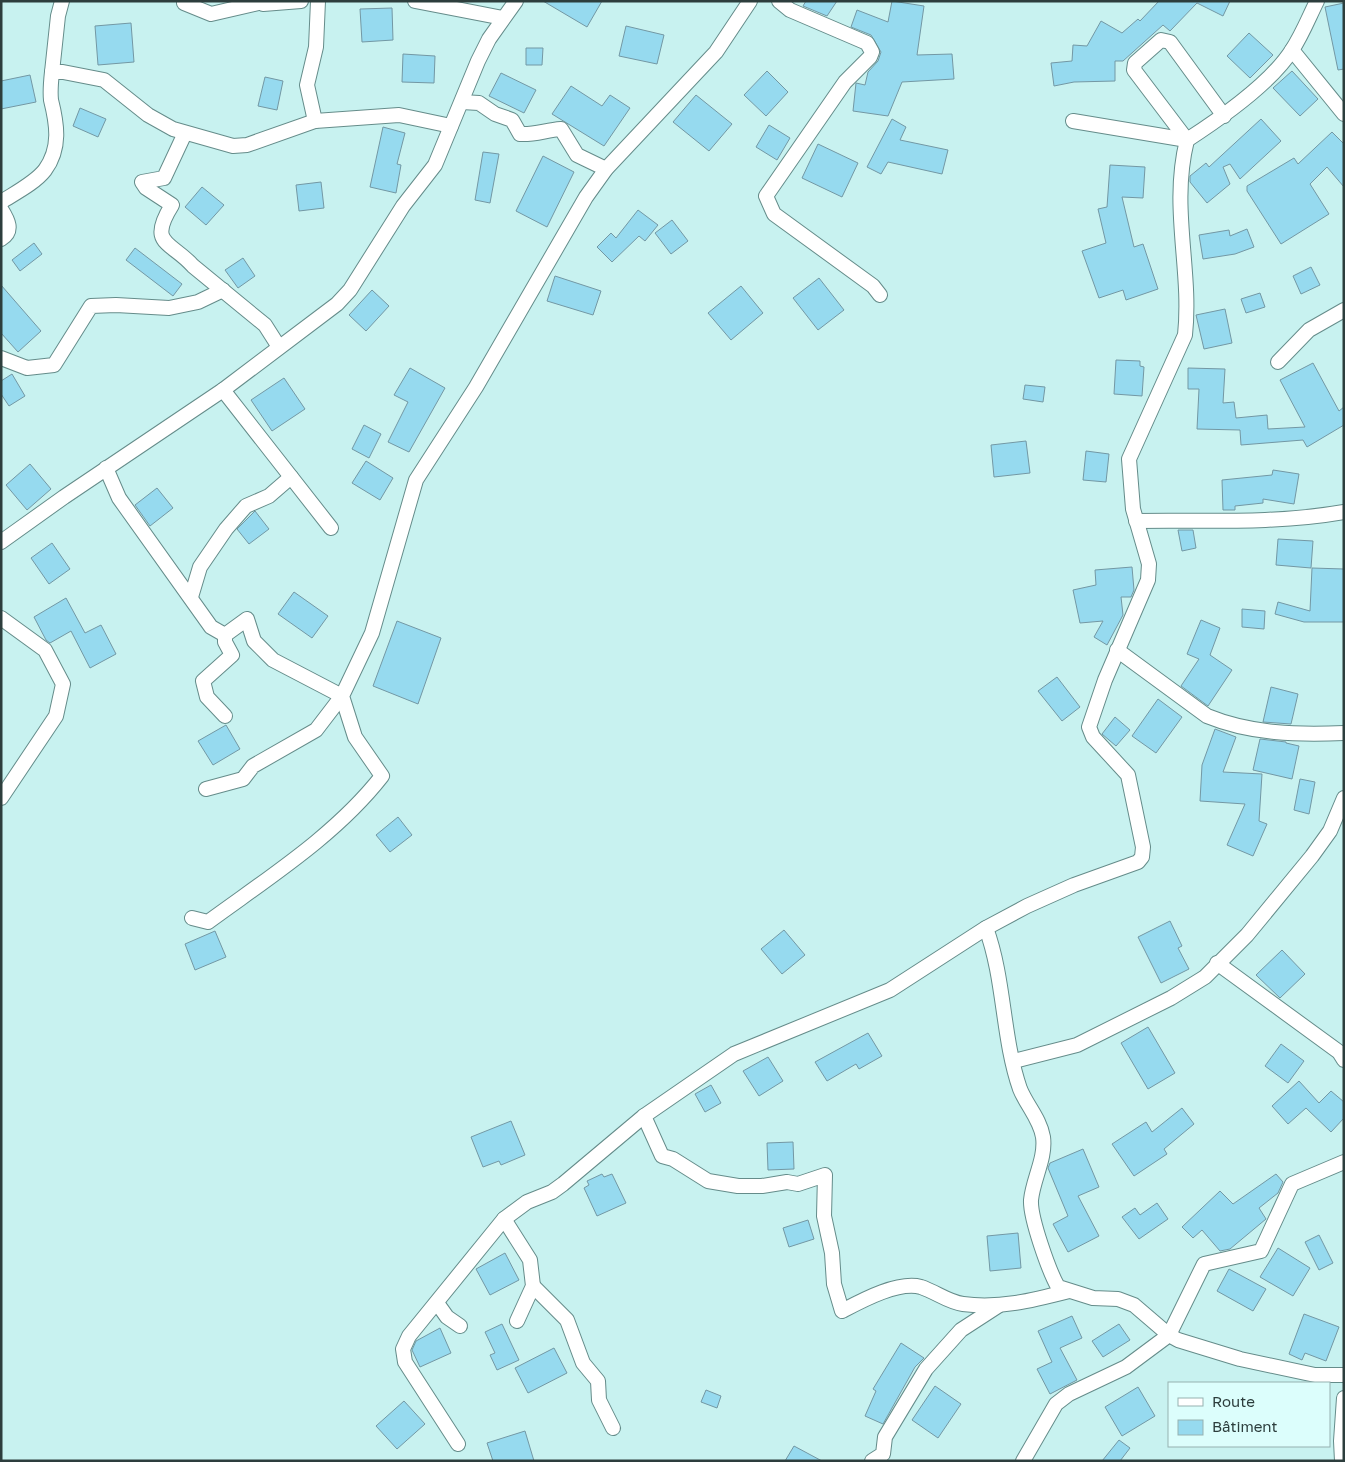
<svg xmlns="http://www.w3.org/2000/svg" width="1345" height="1462" viewBox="0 0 1345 1462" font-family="'Golos Text',sans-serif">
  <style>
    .building { fill: #96daef; stroke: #7398a4 }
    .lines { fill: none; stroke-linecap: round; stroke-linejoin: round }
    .street-casing { stroke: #658c8a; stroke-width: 16 }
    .street { stroke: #fff; stroke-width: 14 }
  </style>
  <rect width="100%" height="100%" fill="#c8f2f0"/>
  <!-- building -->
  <g class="building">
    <polygon points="543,1 602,1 587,27"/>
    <polygon points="806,1 837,1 827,16 803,6"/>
    <polygon points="892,1 924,6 917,55 952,54 954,79 902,82 888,116 853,111 856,83 865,85 868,72 878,61 881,52 871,35 851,27 857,10 888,22"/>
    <polygon points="1159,1 1230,1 1223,16 1197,3 1170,31 1163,25 1123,61 1115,61 1115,81 1074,82 1054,86 1051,63 1072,61 1073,45 1087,46 1101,21 1122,33 1138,19 1140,21"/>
    <polygon points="1344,3 1344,69 1338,70 1325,7"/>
    <polygon points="392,8 393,40 362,42 360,9"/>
    <polygon points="131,23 134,62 98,65 95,26"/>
    <polygon points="626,26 664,35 657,64 619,56"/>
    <polygon points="1249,33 1273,55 1250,78 1227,56"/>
    <polygon points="526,48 543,48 542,65 526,65"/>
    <polygon points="403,54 435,56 434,83 402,82"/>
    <polygon points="767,71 788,92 766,116 744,95"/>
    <polygon points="1292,71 1318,99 1300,116 1273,88"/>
    <polygon points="501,73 536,90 524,113 489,96"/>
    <polygon points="30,75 36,102 1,109 1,81"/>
    <polygon points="265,77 283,81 277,110 258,106"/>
    <polygon points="571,86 602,106 610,95 630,108 604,146 552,114"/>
    <polygon points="696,95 732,124 709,151 673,122"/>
    <polygon points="80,108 106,119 98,137 73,126"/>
    <polygon points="892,119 906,127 900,140 948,150 942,174 888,162 881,174 867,167"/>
    <polygon points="1261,119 1281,141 1240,179 1230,164 1223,167 1230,184 1207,203 1190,182 1190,176 1206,163 1209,167"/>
    <polygon points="769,125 790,138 777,160 756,147"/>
    <polygon points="383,127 405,133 397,164 401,165 396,193 370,187"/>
    <polygon points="1332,132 1344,144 1344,187 1327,167 1310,184 1329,214 1281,244 1247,191 1247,186 1294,158 1298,164"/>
    <polygon points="818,144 858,163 842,197 802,178"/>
    <polygon points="483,152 499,154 490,203 475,200"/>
    <polygon points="543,156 574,172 547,227 516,211"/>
    <polygon points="1110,165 1145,167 1143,198 1122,197 1134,247 1143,244 1158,289 1126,300 1123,290 1099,298 1082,251 1106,243 1098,209 1107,207"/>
    <polygon points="321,182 324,208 299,211 296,185"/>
    <polygon points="202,187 224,205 206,225 185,207"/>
    <polygon points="638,210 658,225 645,241 639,236 612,262 597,247 611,233 616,238"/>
    <polygon points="672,220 688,241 671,254 655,233"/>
    <polygon points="1247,229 1254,247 1235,254 1203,259 1199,235 1229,230 1230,236"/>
    <polygon points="34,243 42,254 20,271 12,260"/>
    <polygon points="135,248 182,284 173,296 126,260"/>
    <polygon points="243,258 255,276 238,288 225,270"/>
    <polygon points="1311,267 1320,285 1301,294 1293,276"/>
    <polygon points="555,276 601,291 593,315 547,301"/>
    <polygon points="819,278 844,310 818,330 793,298"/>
    <polygon points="1,285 41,331 18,352 1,333"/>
    <polygon points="741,286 763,313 731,340 708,313"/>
    <polygon points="372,290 389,306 366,331 349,315"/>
    <polygon points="1260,293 1265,307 1246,313 1241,299"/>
    <polygon points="1225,309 1232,343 1204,349 1196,315"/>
    <polygon points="1116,360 1140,361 1140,366 1144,367 1142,396 1114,394"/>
    <polygon points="1313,363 1339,411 1344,407 1344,425 1307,447 1303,440 1241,445 1240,430 1197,429 1199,389 1188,389 1188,368 1225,369 1223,403 1234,402 1236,418 1267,415 1268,429 1305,427 1280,380"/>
    <polygon points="410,368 445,388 409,452 388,442 408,402 394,395"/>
    <polygon points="12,374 25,396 9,406 1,394 1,381"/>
    <polygon points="284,378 305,409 272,431 251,400"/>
    <polygon points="1025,385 1045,387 1043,402 1023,399"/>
    <polygon points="364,425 381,434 369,458 352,449"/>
    <polygon points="1026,441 1030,473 994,477 991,445"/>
    <polygon points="1086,451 1109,454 1106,482 1083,480"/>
    <polygon points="366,461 393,478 380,500 352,483"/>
    <polygon points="30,464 51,489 27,510 6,485"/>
    <polygon points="1273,470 1299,474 1294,504 1263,499 1263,503 1235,506 1235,510 1223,510 1222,480 1272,475"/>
    <polygon points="157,488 173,508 150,526 135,505"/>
    <polygon points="255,511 269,529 249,544 237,529"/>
    <polygon points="1178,530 1193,530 1196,548 1182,551"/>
    <polygon points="1278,539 1313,541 1311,568 1276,565"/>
    <polygon points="52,543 70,569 49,584 31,558"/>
    <polygon points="1132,567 1134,590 1131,597 1121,597 1123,615 1107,645 1094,637 1103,621 1080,623 1073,590 1096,585 1095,570"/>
    <polygon points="1312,568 1344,569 1344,622 1304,622 1275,614 1278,602 1310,611"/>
    <polygon points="294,592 328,616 312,638 278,614"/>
    <polygon points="66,598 85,633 101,625 116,654 90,668 71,631 50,643 46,640 34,617"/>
    <polygon points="1242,609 1265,611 1264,629 1242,627"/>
    <polygon points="1201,620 1220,628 1210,655 1232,670 1208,706 1181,686 1199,659 1187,654"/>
    <polygon points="397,621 441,638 418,704 373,686"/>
    <polygon points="1057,677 1080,707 1062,721 1038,691"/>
    <polygon points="1271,687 1298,694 1291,724 1263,722"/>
    <polygon points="1158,699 1182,717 1156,753 1132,736"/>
    <polygon points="1115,717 1130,730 1116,746 1102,734"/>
    <polygon points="226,725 240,749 213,765 198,741"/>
    <polygon points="1215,729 1236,737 1223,772 1262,774 1259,821 1267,824 1253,856 1227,845 1245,804 1200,801 1202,765"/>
    <polygon points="1260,739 1286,742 1286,743 1299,746 1292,779 1253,770"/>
    <polygon points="1300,779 1315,782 1309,814 1294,810"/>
    <polygon points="398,817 412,835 390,852 376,835"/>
    <polygon points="1170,921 1182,946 1178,948 1189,969 1161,983 1138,937"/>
    <polygon points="784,930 805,955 782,974 761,949"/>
    <polygon points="215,931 226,957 195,970 185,944"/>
    <polygon points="1282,950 1305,974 1280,998 1256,975"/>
    <polygon points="1148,1027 1175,1073 1148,1089 1121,1043"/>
    <polygon points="868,1033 882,1056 859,1069 856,1064 827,1081 815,1062"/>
    <polygon points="1281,1044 1304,1061 1288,1083 1265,1066"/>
    <polygon points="768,1057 783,1081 759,1096 743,1071"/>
    <polygon points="1299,1081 1319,1103 1331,1091 1344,1102 1344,1118 1331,1132 1306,1108 1288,1124 1272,1106"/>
    <polygon points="711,1085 721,1103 705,1112 695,1094"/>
    <polygon points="1182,1108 1194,1124 1164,1149 1167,1154 1134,1176 1112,1144 1146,1122 1152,1132"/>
    <polygon points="511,1121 525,1155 501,1165 499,1161 483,1167 471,1137"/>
    <polygon points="793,1142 794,1169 768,1170 767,1143"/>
    <polygon points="1083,1149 1099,1187 1078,1196 1099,1236 1068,1252 1053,1224 1068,1216 1048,1168 1050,1163"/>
    <polygon points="602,1174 604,1177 612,1174 626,1203 597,1216 584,1188 589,1185 587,1181"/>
    <polygon points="1276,1174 1283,1182 1278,1193 1259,1208 1266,1219 1230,1249 1220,1251 1202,1230 1193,1238 1182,1227 1220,1191 1233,1204"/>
    <polygon points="1157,1203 1168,1219 1139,1239 1122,1217 1135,1208 1140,1215"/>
    <polygon points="808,1220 814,1239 789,1247 783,1228"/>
    <polygon points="1018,1233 1021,1268 990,1271 987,1236"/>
    <polygon points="1319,1235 1333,1263 1319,1270 1305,1242"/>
    <polygon points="1278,1248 1310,1268 1293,1296 1260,1277"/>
    <polygon points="505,1253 519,1280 490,1295 476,1269"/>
    <polygon points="1229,1269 1266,1289 1253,1311 1217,1291"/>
    <polygon points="1304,1314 1339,1327 1326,1361 1305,1353 1302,1360 1289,1354"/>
    <polygon points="1072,1316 1082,1338 1060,1348 1077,1380 1050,1394 1037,1369 1052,1362 1038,1331"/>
    <polygon points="502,1324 519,1360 497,1370 490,1355 495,1353 485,1332"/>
    <polygon points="1119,1324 1130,1340 1103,1357 1092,1341"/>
    <polygon points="440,1328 451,1353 420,1367 412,1350 416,1341"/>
    <polygon points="901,1343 924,1358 915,1367 883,1424 865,1416 876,1391 873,1389"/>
    <polygon points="554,1348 567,1373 528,1393 515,1368"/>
    <polygon points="935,1386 961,1404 938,1438 912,1420"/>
    <polygon points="1138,1387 1155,1416 1122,1436 1105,1407"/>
    <polygon points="706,1390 721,1396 717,1408 701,1402"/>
    <polygon points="404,1401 425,1424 397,1449 376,1426"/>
    <polygon points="525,1431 534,1461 493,1461 487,1443"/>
    <polygon points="1119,1440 1130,1448 1120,1461 1102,1461"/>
    <polygon points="794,1446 822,1461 785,1461"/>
  </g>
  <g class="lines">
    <!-- street casing -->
    <g class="street-casing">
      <g id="street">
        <polyline points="62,1 58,16 52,72 63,72 104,80 148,115 173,129 233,146 247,145 315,121 399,115 451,126"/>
        <polyline points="415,1 503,18"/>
        <polyline points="779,1 790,10 867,43 872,52 870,57 845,82 766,196 774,214 873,286 880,295"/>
        <polyline points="184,3 211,14 267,1"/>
        <polyline points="263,4 301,1"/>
        <polyline points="1292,50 1344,114"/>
        <path d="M 462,102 L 479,103 L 495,114 L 512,120 L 520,134 C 535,135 546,130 561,129 L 577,155 L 606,169"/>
        <polyline points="315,121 307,85 316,47 318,1"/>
        <path d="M 1073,121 L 1187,140 C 1221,118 1271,83 1292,50 C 1302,35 1309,17 1317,1"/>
        <path d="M 185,133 L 164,178 L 142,182 L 146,188 L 172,205 C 147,245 171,241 193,266 L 265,325 L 279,347"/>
        <path d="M 1,202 C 15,193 35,183 45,170 C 61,148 57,124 51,100 C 50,91 51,81 52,72"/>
        <path d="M 1,209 C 8,220 14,231 1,239"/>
        <polyline points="1,358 27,368 54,365 91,306 116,305 169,308 198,302 223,290"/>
        <polyline points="1278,362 1309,330 1344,310"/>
        <polyline points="223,390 331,528"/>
        <polyline points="106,468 119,498 211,627 225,635 247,619 254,641 273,660 342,696 316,730 253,766 243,779 206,789"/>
        <path d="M 1136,521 C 1205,520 1276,524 1344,512"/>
        <polyline points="1,542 64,497 223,390 337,304 350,290 403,206 435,165 478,61 489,39 516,1"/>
        <polyline points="191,597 200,567 226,529 246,506 269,496 291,477"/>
        <polyline points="1,618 45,650 63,684 56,716 1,798"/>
        <polyline points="225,635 225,642 232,655 203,681 207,697 225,716"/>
        <path d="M 1117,650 L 1207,716 C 1251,734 1298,735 1344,733"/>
        <path d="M 192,918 L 208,922 C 268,878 336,835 382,776 L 355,737 L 342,696 L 372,633 L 416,480 L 476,387 L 586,197 L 606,169 L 716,52 L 750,1"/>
        <path d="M 986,928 C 1005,980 1002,1037 1020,1089 C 1027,1106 1040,1119 1043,1137 C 1046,1158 1033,1179 1031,1200 C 1030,1218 1049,1271 1058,1287 L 1093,1298 L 1118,1299 L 1134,1305 L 1169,1335 L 1178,1340 L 1240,1359 L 1315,1375 L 1344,1375"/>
        <polyline points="1217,963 1339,1052 1344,1060"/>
        <polyline points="1014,1061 1077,1045 1171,998 1205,977 1247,935 1312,856 1330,831 1344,798"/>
        <path d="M 644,1116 L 662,1156 L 673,1159 L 708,1181 L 738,1186 L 762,1186 L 787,1182 L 798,1184 L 825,1175 L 824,1216 L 832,1253 L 834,1284 L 842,1311 C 863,1300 898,1281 921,1287 C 936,1292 948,1302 963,1304 C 1000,1309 1034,1300 1069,1291"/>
        <polyline points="504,1219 530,1260 533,1286 517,1321"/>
        <polyline points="533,1286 567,1320 583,1363 598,1381 599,1400 613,1428"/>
        <polyline points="437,1303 447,1317 460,1326"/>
        <path d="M 458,1444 L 405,1362 L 403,1349 L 409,1336 L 504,1219 L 527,1202 L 552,1192 L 563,1184 L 644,1116 L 734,1054 L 890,990 L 986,928 L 1027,906 L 1074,885 L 1138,862 L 1142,857 L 1143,847 L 1128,775 L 1093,737 L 1089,727 L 1105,680 L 1148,580 L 1149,564 L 1133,509 L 1129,459 L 1185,335 C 1192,269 1170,208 1187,140 L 1134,70 L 1135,63 L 1161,40 L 1170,42 L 1224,116"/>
        <polyline points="872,1461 883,1454 885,1437 926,1369 961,1330 998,1306"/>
        <polyline points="1023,1461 1056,1404 1069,1394 1126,1367 1169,1335 1204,1264 1261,1251 1292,1184 1344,1162"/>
        <polyline points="1342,1461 1341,1441 1344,1398"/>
      </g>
    </g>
    <!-- street -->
    <use href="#street" class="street"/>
  </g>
  <!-- border -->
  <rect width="1345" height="1462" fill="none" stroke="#2d3e3d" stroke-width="5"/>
  <!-- legend -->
  <rect x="1168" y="1382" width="162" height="65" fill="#dcfefc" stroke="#96b1b0"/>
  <rect x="1178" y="1398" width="25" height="8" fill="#ffffff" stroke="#96b1b0"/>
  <text x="1212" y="1407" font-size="15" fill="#2d3e3d">Route</text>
  <rect x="1178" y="1420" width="25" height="15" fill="#96daef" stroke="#96b1b0"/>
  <text x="1212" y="1432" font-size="15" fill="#2d3e3d">Bâtiment</text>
</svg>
